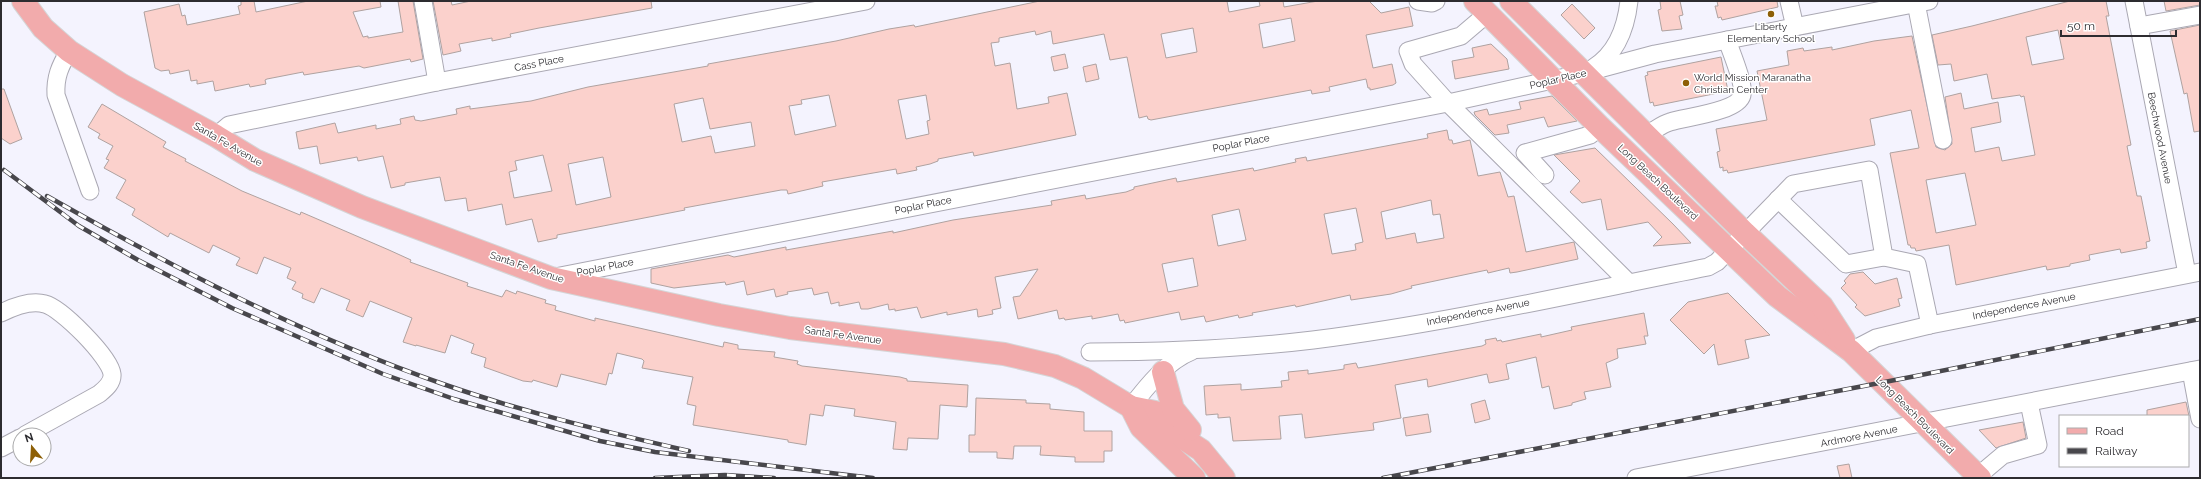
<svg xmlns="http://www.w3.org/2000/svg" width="2201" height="479" viewBox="0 0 2201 479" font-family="Raleway,sans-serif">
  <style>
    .building { fill: #fbd1cc; stroke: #afa2a0; fill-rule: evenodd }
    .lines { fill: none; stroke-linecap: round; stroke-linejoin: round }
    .minor-casing { stroke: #aaa8b3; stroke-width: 19 }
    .major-casing { stroke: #d5d5d6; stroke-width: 24 }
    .minor { stroke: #fff; stroke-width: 17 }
    .major { stroke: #f2abac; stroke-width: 22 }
    .rail-casing { stroke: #48474c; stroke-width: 4.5 }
    .rail { stroke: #fff; stroke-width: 3; stroke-dasharray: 9; stroke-linecap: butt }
    .poi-dot { fill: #8d5f06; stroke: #fff; stroke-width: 1.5 }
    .labels { text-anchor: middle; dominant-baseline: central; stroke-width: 3; stroke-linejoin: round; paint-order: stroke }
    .poi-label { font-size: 10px; fill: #2d2c30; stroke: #fff }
    .street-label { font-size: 10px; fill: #2d2c30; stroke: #fff }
  </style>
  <rect width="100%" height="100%" fill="#f4f3fe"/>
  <!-- building -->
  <g class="building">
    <polygon points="241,1 254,1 256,12 308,1 380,1 381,7 353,12 363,37 368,36 368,38 403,32 398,1 413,1 423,59 411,62 410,59 364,68 359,66 304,75 303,72 267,79 265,80 266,84 250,87 249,84 215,91 213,81 197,84 197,80 191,81 189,70 170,74 169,70 161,71 155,68 144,12 179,4 182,16 185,15 187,25 240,14 238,6 241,5"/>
    <polygon points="433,1 451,1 452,5 471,1 651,1 652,8 539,28 510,34 511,37 492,41 492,38 459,44 461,51 443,55"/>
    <path d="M 1040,1 L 1227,1 L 1229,12 L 1260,6 L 1259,1 L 1283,1 L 1284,7 L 1318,1 L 1369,1 L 1381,13 L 1409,7 L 1413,26 L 1366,35 L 1373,68 L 1392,64 L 1396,83 L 1393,85 L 1370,90 L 1370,88 L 1368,88 L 1366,79 L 1329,87 L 1330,91 L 1312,94 L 1311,90 L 1151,120 L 1148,119 L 1147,116 L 1139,118 L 1127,57 L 1110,60 L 1104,34 L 1053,44 L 1051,31 L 1036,35 L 1035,31 L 999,38 L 999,42 L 991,43 L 995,66 L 1010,63 L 1017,109 L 1049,103 L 1048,97 L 1067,93 L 1076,135 L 974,156 L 973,152 L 938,159 L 938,161 L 930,164 L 916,167 L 917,170 L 897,174 L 896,169 L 822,182 L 823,186 L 788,194 L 787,190 L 781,190 L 684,208 L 685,210 L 557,235 L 557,238 L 538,242 L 532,219 L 506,225 L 502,204 L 468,211 L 466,198 L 445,201 L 440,177 L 405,183 L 405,185 L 391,188 L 383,156 L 358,161 L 357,157 L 320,164 L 317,146 L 299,149 L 296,132 L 335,123 L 338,133 L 376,125 L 376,129 L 401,124 L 400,119 L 414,116 L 415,120 L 421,121 L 457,114 L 456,109 L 470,106 L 470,109 L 531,101 L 588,87 L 708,66 L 708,64 L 836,41 L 889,29 L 914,25 L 915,27 ZM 1291,18 L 1295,41 L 1263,48 L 1259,24 ZM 1193,28 L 1197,52 L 1166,58 L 1161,34 ZM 829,95 L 836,126 L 795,135 L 789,106 L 802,104 L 801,100 ZM 926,95 L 930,120 L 927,121 L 929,134 L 906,139 L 898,100 ZM 703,98 L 710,129 L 751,122 L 755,146 L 715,153 L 711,136 L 682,142 L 674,104 ZM 543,155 L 552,191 L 514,198 L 509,172 L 517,170 L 515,161 ZM 603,157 L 611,197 L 576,205 L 568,164 Z"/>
    <polygon points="1660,1 1680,1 1683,15 1679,16 1682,29 1662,31 1658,10 1661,9"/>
    <polygon points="1717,1 1777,1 1778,7 1722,20 1721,17 1718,18 1715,6 1718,6"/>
    <path d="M 2070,1 L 2106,1 L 2109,16 L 2106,16 L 2131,145 L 2127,146 L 2137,196 L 2141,196 L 2150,241 L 2146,242 L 2147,248 L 2121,253 L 2120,249 L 2089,255 L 2090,260 L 2070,264 L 2070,266 L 2047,270 L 2046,266 L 1956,285 L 1949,245 L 1916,251 L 1915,248 L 1911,248 L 1910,245 L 1908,245 L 1890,153 L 1919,148 L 1911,110 L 1870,119 L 1875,145 L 1728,173 L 1727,170 L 1723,171 L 1723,167 L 1720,168 L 1717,152 L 1720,151 L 1716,129 L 1767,120 L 1757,71 L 1789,65 L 1787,51 L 1803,48 L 1804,51 L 1832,47 L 1832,50 L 1874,41 L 1912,36 L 1936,147 L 1945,150 L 1952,144 L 1945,97 L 1961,93 L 1964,109 L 1998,102 L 2001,122 L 1971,128 L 1975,152 L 1999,147 L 2002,161 L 2035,155 L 2024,96 L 2021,97 L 2020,95 L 1992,99 L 1987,74 L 1954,81 L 1951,64 L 1938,65 L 1932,35 L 1972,26 ZM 2058,30 L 2064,59 L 2032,65 L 2026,37 ZM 1965,173 L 1976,225 L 1936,233 L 1926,180 Z"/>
    <polygon points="2164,1 2200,1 2200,5 2166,11"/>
    <polygon points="1572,4 1595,28 1584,39 1561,15"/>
    <polygon points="2200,25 2200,131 2194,132 2187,93 2184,94 2170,31"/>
    <polygon points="1491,44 1507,59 1509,69 1455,79 1452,61 1474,57 1472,48"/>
    <polygon points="1065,54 1068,68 1054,71 1051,57"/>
    <polygon points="1721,57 1728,91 1654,106 1653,102 1650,103 1645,76 1648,75 1647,72"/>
    <polygon points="1096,64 1099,79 1086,82 1083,67"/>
    <polygon points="1,89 4,89 22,139 10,144 1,138"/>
    <polygon points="1552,96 1577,121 1548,127 1544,117 1507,125 1509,133 1495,135 1475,115 1474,112 1487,109 1489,115 1521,109 1519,102"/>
    <polygon points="102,104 166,142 163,147 186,159 185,161 242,191 300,215 301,212 389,250 411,260 410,262 468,283 467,286 502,297 506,290 516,294 517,291 546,300 545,303 556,306 555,310 595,321 595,318 723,347 724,342 738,345 738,349 775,352 774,357 798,361 797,364 802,366 900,377 907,379 907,381 968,385 967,407 940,405 938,439 908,438 907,450 893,449 896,422 854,416 855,409 825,405 823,416 810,414 806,445 788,442 788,440 693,425 696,406 687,404 693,377 642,368 644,361 642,359 617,353 612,374 609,373 606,385 561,374 557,387 533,380 532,382 523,381 484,367 486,358 471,353 474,344 451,335 445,353 416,345 416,346 403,342 412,318 370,301 363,317 346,310 350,300 321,288 314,303 302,298 303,294 292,289 296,282 287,278 291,268 264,257 257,274 236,265 240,258 213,245 209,253 170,233 168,237 132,215 135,209 116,198 126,180 104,168 109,160 106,159 113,146 98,138 100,134 88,127"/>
    <path d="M 1447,130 L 1449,140 L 1452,140 L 1453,144 L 1470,140 L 1478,176 L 1500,172 L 1508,197 L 1514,196 L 1526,252 L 1574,242 L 1578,259 L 1517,272 L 1510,273 L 1509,268 L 1488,273 L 1487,270 L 1411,286 L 1412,288 L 1391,294 L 1351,300 L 1350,295 L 1296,307 L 1295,305 L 1252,313 L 1253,315 L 1239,318 L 1238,315 L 1206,322 L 1204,316 L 1181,320 L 1179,312 L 1125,323 L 1124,320 L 1120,321 L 1118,314 L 1092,319 L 1092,316 L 1065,320 L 1064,318 L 1059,319 L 1057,310 L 1018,319 L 1013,297 L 1020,296 L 1038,269 L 995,277 L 1001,308 L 992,310 L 993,314 L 978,317 L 977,309 L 947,315 L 947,312 L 921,318 L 917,307 L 895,311 L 895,309 L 889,310 L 888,304 L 868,309 L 861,309 L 859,302 L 839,306 L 839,302 L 831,304 L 828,292 L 814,295 L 812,288 L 787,292 L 788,294 L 776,297 L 774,289 L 747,295 L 744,281 L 726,285 L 725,282 L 674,288 L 651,283 L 651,269 L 728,255 L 734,257 L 786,247 L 786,250 L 893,231 L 893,233 L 953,220 L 1052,205 L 1051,201 L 1085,195 L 1086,199 L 1108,195 L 1126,192 L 1134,189 L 1134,187 L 1176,178 L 1177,182 L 1253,168 L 1254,171 L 1296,162 L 1295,159 L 1306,157 L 1307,161 L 1428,138 L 1427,134 ZM 1431,200 L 1433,215 L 1440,214 L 1444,238 L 1417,243 L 1415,233 L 1386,239 L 1381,212 ZM 1356,208 L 1363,242 L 1355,244 L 1356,250 L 1332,254 L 1324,214 ZM 1239,209 L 1246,240 L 1218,246 L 1212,215 ZM 1193,258 L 1198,286 L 1168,292 L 1162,264 Z"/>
    <polygon points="1595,148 1673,224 1691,243 1653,246 1662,237 1648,222 1607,230 1601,199 1582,203 1570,192 1580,181 1554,155"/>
    <polygon points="1863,272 1875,284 1897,278 1902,298 1898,299 1900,306 1865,316 1855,307 1857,305 1841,288 1846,283 1844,281 1850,274"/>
    <polygon points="1728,293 1770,335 1745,340 1749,358 1718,365 1714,344 1704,354 1670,320 1688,302"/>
    <polygon points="1644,313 1648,336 1644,336 1646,344 1617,349 1618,358 1606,363 1611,387 1584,392 1586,399 1572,403 1572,405 1554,409 1549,386 1542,388 1536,357 1506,364 1509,379 1489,383 1487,374 1428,387 1427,379 1395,385 1401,418 1373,423 1374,430 1305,438 1302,414 1279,416 1281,439 1233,441 1230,417 1218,418 1218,414 1206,415 1204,386 1241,384 1241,390 1282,387 1281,381 1289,380 1288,372 1308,370 1308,374 1338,370 1344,369 1344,365 1356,363 1358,368 1376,365 1482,346 1486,344 1485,340 1496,338 1497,341 1501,340 1502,342 1541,334 1541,337 1572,330 1571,327"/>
    <polygon points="976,398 1026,400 1026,403 1050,404 1050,409 1084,412 1084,431 1112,431 1112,451 1104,451 1104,462 1075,462 1075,457 1040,455 1041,446 1014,446 1013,459 997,458 997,452 969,452 969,435 975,435"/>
    <polygon points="1485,400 1490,419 1475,423 1471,404"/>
    <polygon points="2186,402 2189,416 2147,416 2147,410"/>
    <polygon points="1428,414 1431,432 1406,436 1403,418"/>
    <polygon points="2023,422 2026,438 1996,448 1979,430"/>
    <polygon points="1849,464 1852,478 1840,478 1837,466"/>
  </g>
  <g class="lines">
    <!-- minor casing -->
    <g class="minor-casing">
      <g id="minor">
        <polyline points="423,1 437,82"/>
        <polyline points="1418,1 1432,3 1436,1"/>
        <polyline points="1789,1 1795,27"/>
        <polyline points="2134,1 2187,274"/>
        <polyline points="1916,3 1943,140"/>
        <polyline points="1488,13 1461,36 1408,51 1413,64 1448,103 1629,283"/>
        <polyline points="2139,26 2200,15"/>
        <path d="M 69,51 C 60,66 55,77 56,95 L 90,191"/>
        <path d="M 1593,68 C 1616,54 1626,28 1629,1"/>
        <path d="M 1646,135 C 1654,131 1662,124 1670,122 C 1685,117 1738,112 1742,95 C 1745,84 1731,52 1727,40"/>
        <polyline points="216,136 229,125 437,82 866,1"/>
        <polyline points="1545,175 1525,153 1590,135 1600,127"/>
        <polyline points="1778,199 1846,264 1884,257"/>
        <polyline points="555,277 1448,103 1584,73 1655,54 1929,1"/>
        <path d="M 1,313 C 13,307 31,300 45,304 C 61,308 110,357 112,374 C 113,383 105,389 99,394 L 25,435"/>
        <polyline points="1851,351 1876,338 1930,325 2200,272"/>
        <path d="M 1090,352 C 1165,352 1238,349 1313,340 C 1446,323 1577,293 1708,267 L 1717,262 L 1793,184 L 1869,170 L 1884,257 L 1917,264 L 1930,325"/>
        <polyline points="2191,371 2200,419"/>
        <path d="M 1131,407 C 1147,386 1167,361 1192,351"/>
        <polyline points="1,448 20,438"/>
        <polyline points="1978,476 2003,455 2038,445 2029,403"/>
        <polyline points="1636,478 2200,369"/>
      </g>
    </g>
    <!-- major casing -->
    <g class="major-casing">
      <g id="major">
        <polyline points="23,1 43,28 69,51 122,85 216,136 255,160 362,207 551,278 719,315 790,328 1004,354 1055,366 1083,378 1131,407 1155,412 1184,439 1201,450 1224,478"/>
        <polyline points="1475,1 1600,127 1777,296 1851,351 1980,478"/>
        <polyline points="1511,1 1745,233 1822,306 1844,340"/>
        <polyline points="1163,372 1173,409 1190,430"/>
        <polyline points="1131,407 1141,427 1194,478"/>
      </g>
    </g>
    <!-- minor -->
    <use href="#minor" class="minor"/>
    <!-- major -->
    <use href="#major" class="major"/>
    <!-- rail casing -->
    <g class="rail-casing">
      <g id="rail">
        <polyline points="4,170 79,226 138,260 232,308 383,374 454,399 600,441 655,452 873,478"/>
        <path d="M 47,196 C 174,268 305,336 443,384 C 523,412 606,432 689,451"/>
        <polyline points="655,478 725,475 774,478"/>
        <polyline points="1383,478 1916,376 2200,319"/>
      </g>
    </g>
    <!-- rail -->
    <use href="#rail" class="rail"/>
  </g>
  <!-- markers -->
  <g class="poi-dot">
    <circle cx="1771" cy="14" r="4"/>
    <circle cx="1686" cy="83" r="4"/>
  </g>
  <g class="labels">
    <!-- poi labels -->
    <g class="poi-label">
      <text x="1771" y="26">Liberty<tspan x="1771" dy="12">Elementary School</tspan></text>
      <text x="1694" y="77" text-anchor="start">World Mission Maranatha<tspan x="1694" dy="12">Christian Center</tspan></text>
    </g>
    <!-- street labels -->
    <g class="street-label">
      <text transform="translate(539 63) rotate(-11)">Cass Place</text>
      <text transform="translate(1558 79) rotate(-13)">Poplar Place</text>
      <text transform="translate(2160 138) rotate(79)">Beechwood Avenue</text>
      <text transform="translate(1241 143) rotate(-11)">Poplar Place</text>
      <text transform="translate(228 144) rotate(30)">Santa Fe Avenue</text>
      <text transform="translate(1658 182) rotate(43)">Long Beach Boulevard</text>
      <text transform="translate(923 205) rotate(-11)">Poplar Place</text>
      <text transform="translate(527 267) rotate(19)">Santa Fe Avenue</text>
      <text transform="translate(605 267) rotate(-11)">Poplar Place</text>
      <text transform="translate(2024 306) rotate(-11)">Independence Avenue</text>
      <text transform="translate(1478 312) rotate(-11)">Independence Avenue</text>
      <text transform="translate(843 335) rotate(8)">Santa Fe Avenue</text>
      <text transform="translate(1915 415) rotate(45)">Long Beach Boulevard</text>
      <text transform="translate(1859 436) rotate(-11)">Ardmore Avenue</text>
    </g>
  </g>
  <!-- border -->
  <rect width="2201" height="479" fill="none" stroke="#2d2c30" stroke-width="4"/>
  <!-- legend -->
  <rect x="2059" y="415" width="130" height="52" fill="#ffffff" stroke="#ababac"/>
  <rect x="2067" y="428" width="20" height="6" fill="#f2abac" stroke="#ababac"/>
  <text x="2095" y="435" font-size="12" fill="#2d2c30">Road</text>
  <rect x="2067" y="448" width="20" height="6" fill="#48474c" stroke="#ababac"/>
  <text x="2095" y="455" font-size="12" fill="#2d2c30">Railway</text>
  <!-- north arrow -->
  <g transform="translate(32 447) rotate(342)"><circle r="19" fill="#ffffff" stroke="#ababac"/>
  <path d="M0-3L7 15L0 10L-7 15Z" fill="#8d5f06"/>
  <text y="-6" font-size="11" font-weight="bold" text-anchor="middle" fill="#2d2c30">N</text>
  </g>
  <!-- scale -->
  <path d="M2061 30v6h115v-6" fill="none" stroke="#2d2c30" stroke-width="2"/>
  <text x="2067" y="30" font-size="12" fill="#2d2c30" stroke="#ffffff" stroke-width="3" paint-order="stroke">50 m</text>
</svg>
